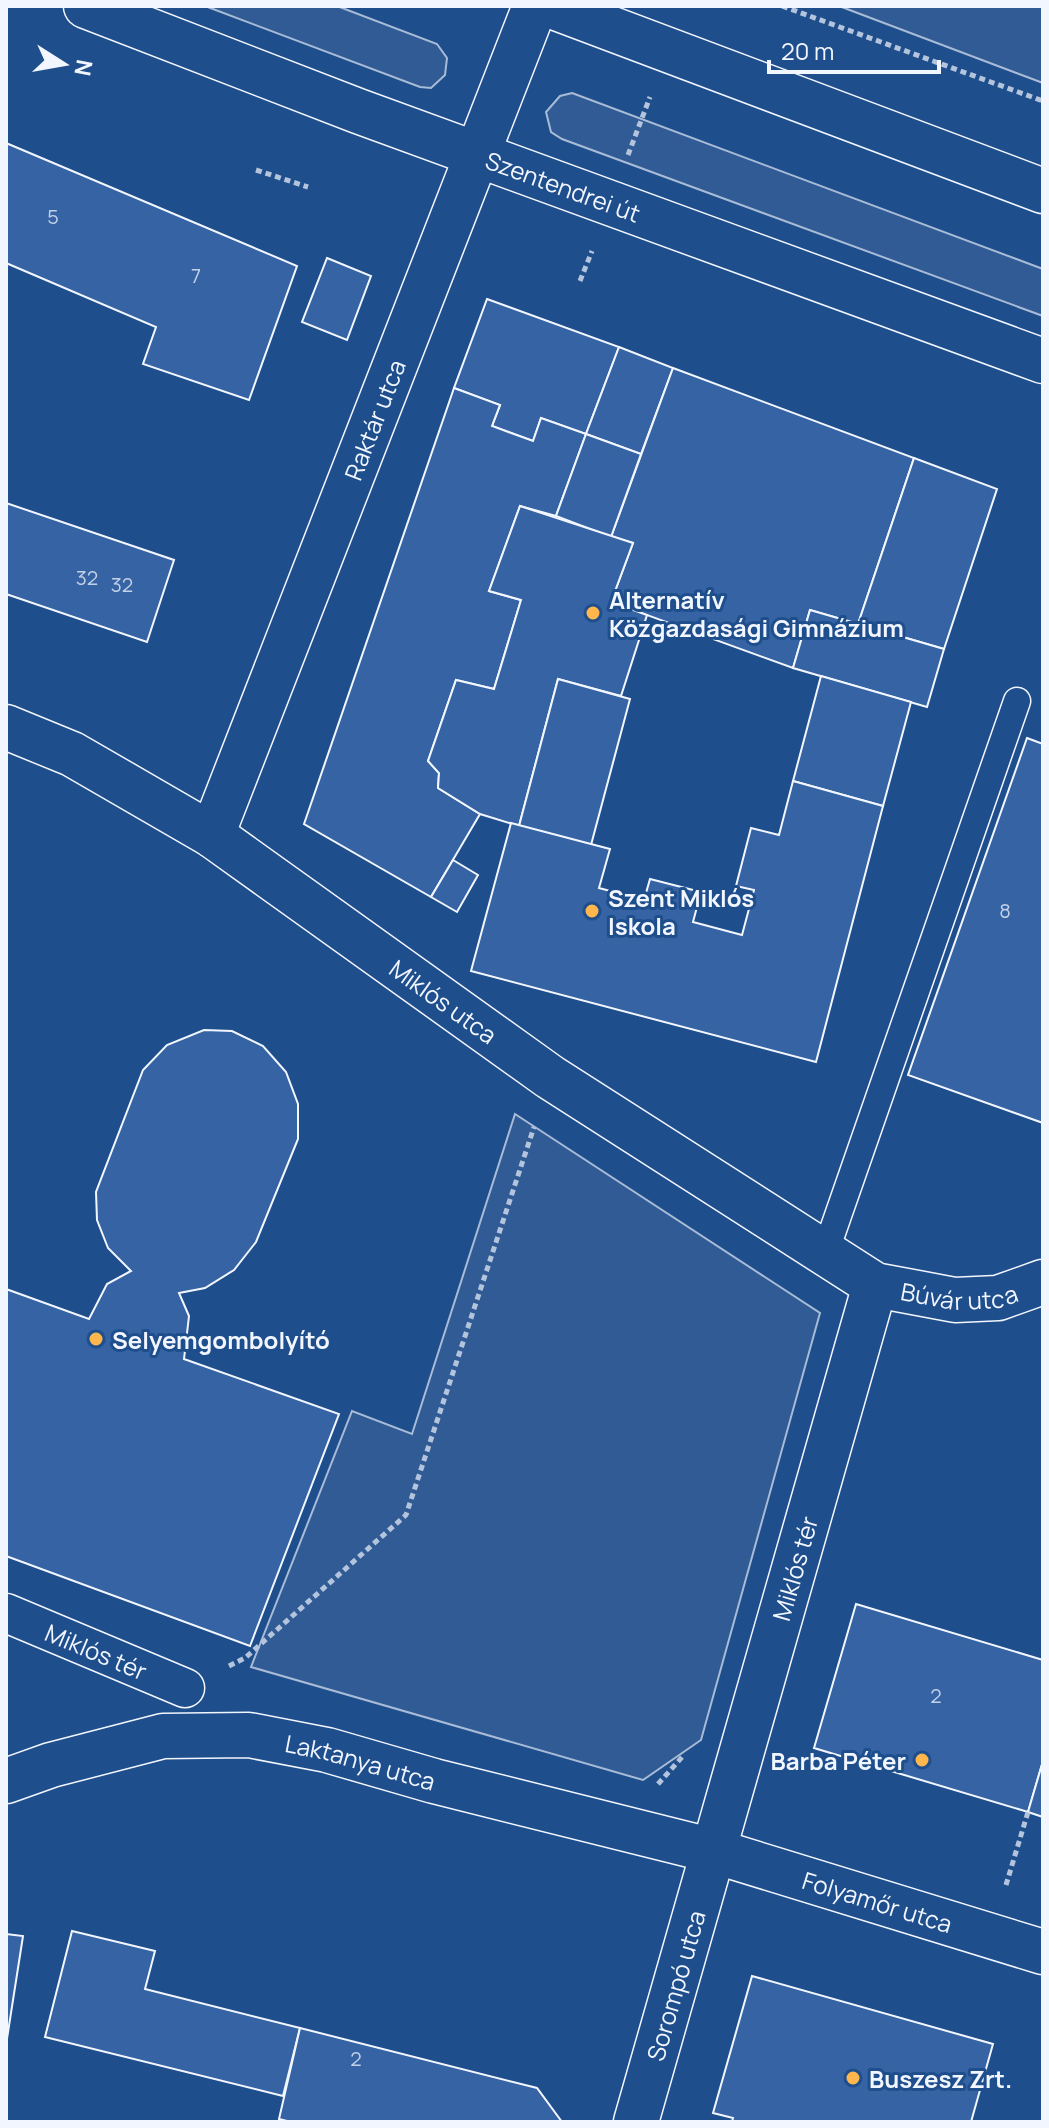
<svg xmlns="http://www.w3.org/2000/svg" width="1049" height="2128" viewBox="0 0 1049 2128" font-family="Manrope,sans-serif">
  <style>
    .green { fill: #305b95; stroke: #a8bbd7; stroke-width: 2 }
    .building { fill: #3563a3; stroke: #f2f6ff; stroke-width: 2 }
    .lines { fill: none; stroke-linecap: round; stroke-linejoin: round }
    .service-casing { stroke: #f2f6ff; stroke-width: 29 }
    .pedestrian-casing { stroke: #f2f6ff; stroke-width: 41 }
    .minor-casing { stroke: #f2f6ff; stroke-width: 47 }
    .primary-casing { stroke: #f2f6ff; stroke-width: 47 }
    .path { stroke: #b3c4dc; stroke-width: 5; stroke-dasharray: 6 4; stroke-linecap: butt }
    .service { stroke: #1f4e8c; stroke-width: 26 }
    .pedestrian { stroke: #1f4e8c; stroke-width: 38 }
    .minor { stroke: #1f4e8c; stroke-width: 44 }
    .primary { stroke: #1f4e8c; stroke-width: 44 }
    .poi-dot { fill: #ffb74d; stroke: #1f4e8c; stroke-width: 3 }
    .labels { text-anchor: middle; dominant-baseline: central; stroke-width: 6; stroke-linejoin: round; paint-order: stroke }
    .number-label { font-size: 20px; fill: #c3d1e8 }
    .street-label { font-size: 24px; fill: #f2f6ff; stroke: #1f4e8c }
    .poi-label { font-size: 24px; font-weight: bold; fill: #f2f6ff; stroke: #1f4e8c; text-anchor: start }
  </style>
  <rect width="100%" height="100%" fill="#1f4e8c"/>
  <!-- green -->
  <g class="green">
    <polygon points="205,6 337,6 437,44 447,58 445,75 431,88 420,87"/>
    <polygon points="839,6 1043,6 1043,83"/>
    <polygon points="572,93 1043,269 1043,316 562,139 551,132 546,112 560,96"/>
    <polygon points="515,1114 820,1313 701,1740 643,1780 251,1667 352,1411 412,1434"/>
  </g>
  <!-- building -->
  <g class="building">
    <polygon points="6,143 297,266 249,400 143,364 156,327 6,263"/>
    <polygon points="327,258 371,276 347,340 302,322"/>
    <polygon points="487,299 619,347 586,434 541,418 533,441 492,426 500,405 454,388"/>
    <polygon points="619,347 673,368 641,454 586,434"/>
    <polygon points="673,368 914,458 858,624 810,610 793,668 611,602 633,543 611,537"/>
    <polygon points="454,388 500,405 492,426 533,441 541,418 586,434 556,516 520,506 489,591 521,600 494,689 456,680 428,761 439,773 438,788 480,814 431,897 304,824"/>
    <polygon points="586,434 641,454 611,537 556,516"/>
    <polygon points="914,458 997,489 944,649 858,624"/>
    <polygon points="6,503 174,560 147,642 6,594"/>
    <polygon points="520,506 633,543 611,602 647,615 621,696 558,679 519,826 480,814 438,788 439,773 428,761 456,680 494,689 521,600 489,591"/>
    <polygon points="810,610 944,649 927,707 793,668"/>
    <polygon points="821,676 911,702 883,806 793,781"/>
    <polygon points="558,679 630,699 591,845 519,826"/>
    <polygon points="1027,738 1043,744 1043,1123 908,1075"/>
    <polygon points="793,781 883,806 816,1062 471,971 511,823 610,849 599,888 644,900 650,879 701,892 693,922 742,935 754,890 736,886 751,828 779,835"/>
    <polygon points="453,860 478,875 457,912 431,897"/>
    <polygon points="204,1030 232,1031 263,1046 286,1072 298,1104 298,1139 256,1242 234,1270 205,1288 179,1293 189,1316 184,1359 339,1414 250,1646 6,1556 6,1289 89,1319 107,1284 131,1271 108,1248 97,1220 96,1192 143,1070 167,1045"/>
    <polygon points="856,1604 1043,1660 1043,1761 1028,1812 814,1748"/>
    <polygon points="1043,1761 1043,1817 1028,1812"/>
    <polygon points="72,1931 155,1951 145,1989 300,2028 283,2096 45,2037"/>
    <polygon points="6,1934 23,1936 6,2045"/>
    <polygon points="752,1976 993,2044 971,2122 732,2122 733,2118 713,2113"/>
    <polygon points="300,2028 537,2088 562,2122 291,2122 279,2119"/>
  </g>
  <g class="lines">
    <!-- service casing -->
    <g class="service-casing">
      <polyline id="service" points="825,1253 1017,701"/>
    </g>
    <!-- pedestrian casing -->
    <g class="pedestrian-casing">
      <g id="pedestrian">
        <path id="s1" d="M 6,1613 L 185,1688"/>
      </g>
    </g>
    <!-- minor casing -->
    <g class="minor-casing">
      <g id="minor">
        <path id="s2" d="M 6,727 L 72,754 L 212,835 L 550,1077 L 875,1285 L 955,1300 L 998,1298 L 1043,1282"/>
        <path id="s3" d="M 212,835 L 535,6"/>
        <path id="s4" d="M 6,1781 L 51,1765 L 163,1736 L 249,1735 L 327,1750 L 434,1781 L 714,1851 L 1043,1952"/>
        <path id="s5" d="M 636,2122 L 875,1285"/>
      </g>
    </g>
    <!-- primary casing -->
    <g class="primary-casing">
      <g id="primary">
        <path id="s6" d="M 86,6 L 358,111 L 1043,361"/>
        <polyline points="551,6 1043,191"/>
      </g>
    </g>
    <!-- path -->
    <g class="path">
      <polyline points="782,6 1043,101"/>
      <polyline points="628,155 650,97"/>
      <polyline points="256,170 308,187"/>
      <polyline points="580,281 592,251"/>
      <polyline points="229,1666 245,1658 406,1515 534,1127"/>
      <polyline points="658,1784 683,1756"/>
      <polyline points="1006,1885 1028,1812"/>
    </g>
    <!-- service -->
    <use href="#service" class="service"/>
    <!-- pedestrian -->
    <use href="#pedestrian" class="pedestrian"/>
    <!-- minor -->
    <use href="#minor" class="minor"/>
    <!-- primary -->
    <use href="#primary" class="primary"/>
  </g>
  <!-- markers -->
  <g class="poi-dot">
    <circle cx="593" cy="613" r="8"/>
    <circle cx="592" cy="911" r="8"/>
    <circle cx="96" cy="1339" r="8"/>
    <circle cx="922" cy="1760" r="8"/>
    <circle cx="853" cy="2078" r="8"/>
  </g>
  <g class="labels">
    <!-- number labels -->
    <g class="number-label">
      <text x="53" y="216">5</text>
      <text x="196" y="275">7</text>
      <text x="87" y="577">32</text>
      <text x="122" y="584">32</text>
      <text x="1005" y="910">8</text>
      <text x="936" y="1695">2</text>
      <text x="356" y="2058">2</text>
    </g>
    <!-- street labels -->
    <g class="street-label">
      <text stroke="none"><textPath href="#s6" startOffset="510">Szentendrei út</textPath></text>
      <text stroke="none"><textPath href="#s3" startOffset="446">Raktár utca</textPath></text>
      <text stroke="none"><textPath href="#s2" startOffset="518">Miklós utca</textPath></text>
      <text stroke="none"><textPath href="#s2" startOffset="1120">Búvár utca</textPath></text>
      <text stroke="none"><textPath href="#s5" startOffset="576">Miklós tér</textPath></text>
      <text stroke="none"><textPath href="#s1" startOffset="98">Miklós tér</textPath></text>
      <text stroke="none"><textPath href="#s4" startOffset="364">Laktanya utca</textPath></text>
      <text stroke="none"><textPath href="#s4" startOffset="900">Folyamőr utca</textPath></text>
      <text stroke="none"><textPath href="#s5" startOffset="142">Sorompó utca</textPath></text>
    </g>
    <!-- poi labels -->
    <g class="poi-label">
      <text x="609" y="599">Alternatív<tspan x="609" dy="28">Közgazdasági Gimnázium</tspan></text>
      <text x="608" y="897">Szent Miklós<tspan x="608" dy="28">Iskola</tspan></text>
      <text x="112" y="1339">Selyemgombolyító</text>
      <text x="906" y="1760" text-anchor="end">Barba Péter</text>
      <text x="869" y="2078">Buszesz Zrt.</text>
    </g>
  </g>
  <!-- border -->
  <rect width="1049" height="2128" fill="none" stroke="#f2f6ff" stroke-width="16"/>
  <!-- north arrow -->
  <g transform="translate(64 64) rotate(101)" stroke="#1f4e8c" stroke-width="6" paint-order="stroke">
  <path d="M0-6L14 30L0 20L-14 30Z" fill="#f2f6ff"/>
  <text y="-12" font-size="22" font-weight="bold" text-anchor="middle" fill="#f2f6ff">N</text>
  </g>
  <!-- scale -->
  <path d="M769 60v12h170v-12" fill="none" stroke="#f2f6ff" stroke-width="4"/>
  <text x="781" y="60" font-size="24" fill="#f2f6ff" stroke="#1f4e8c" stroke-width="6" paint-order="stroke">20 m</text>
</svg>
